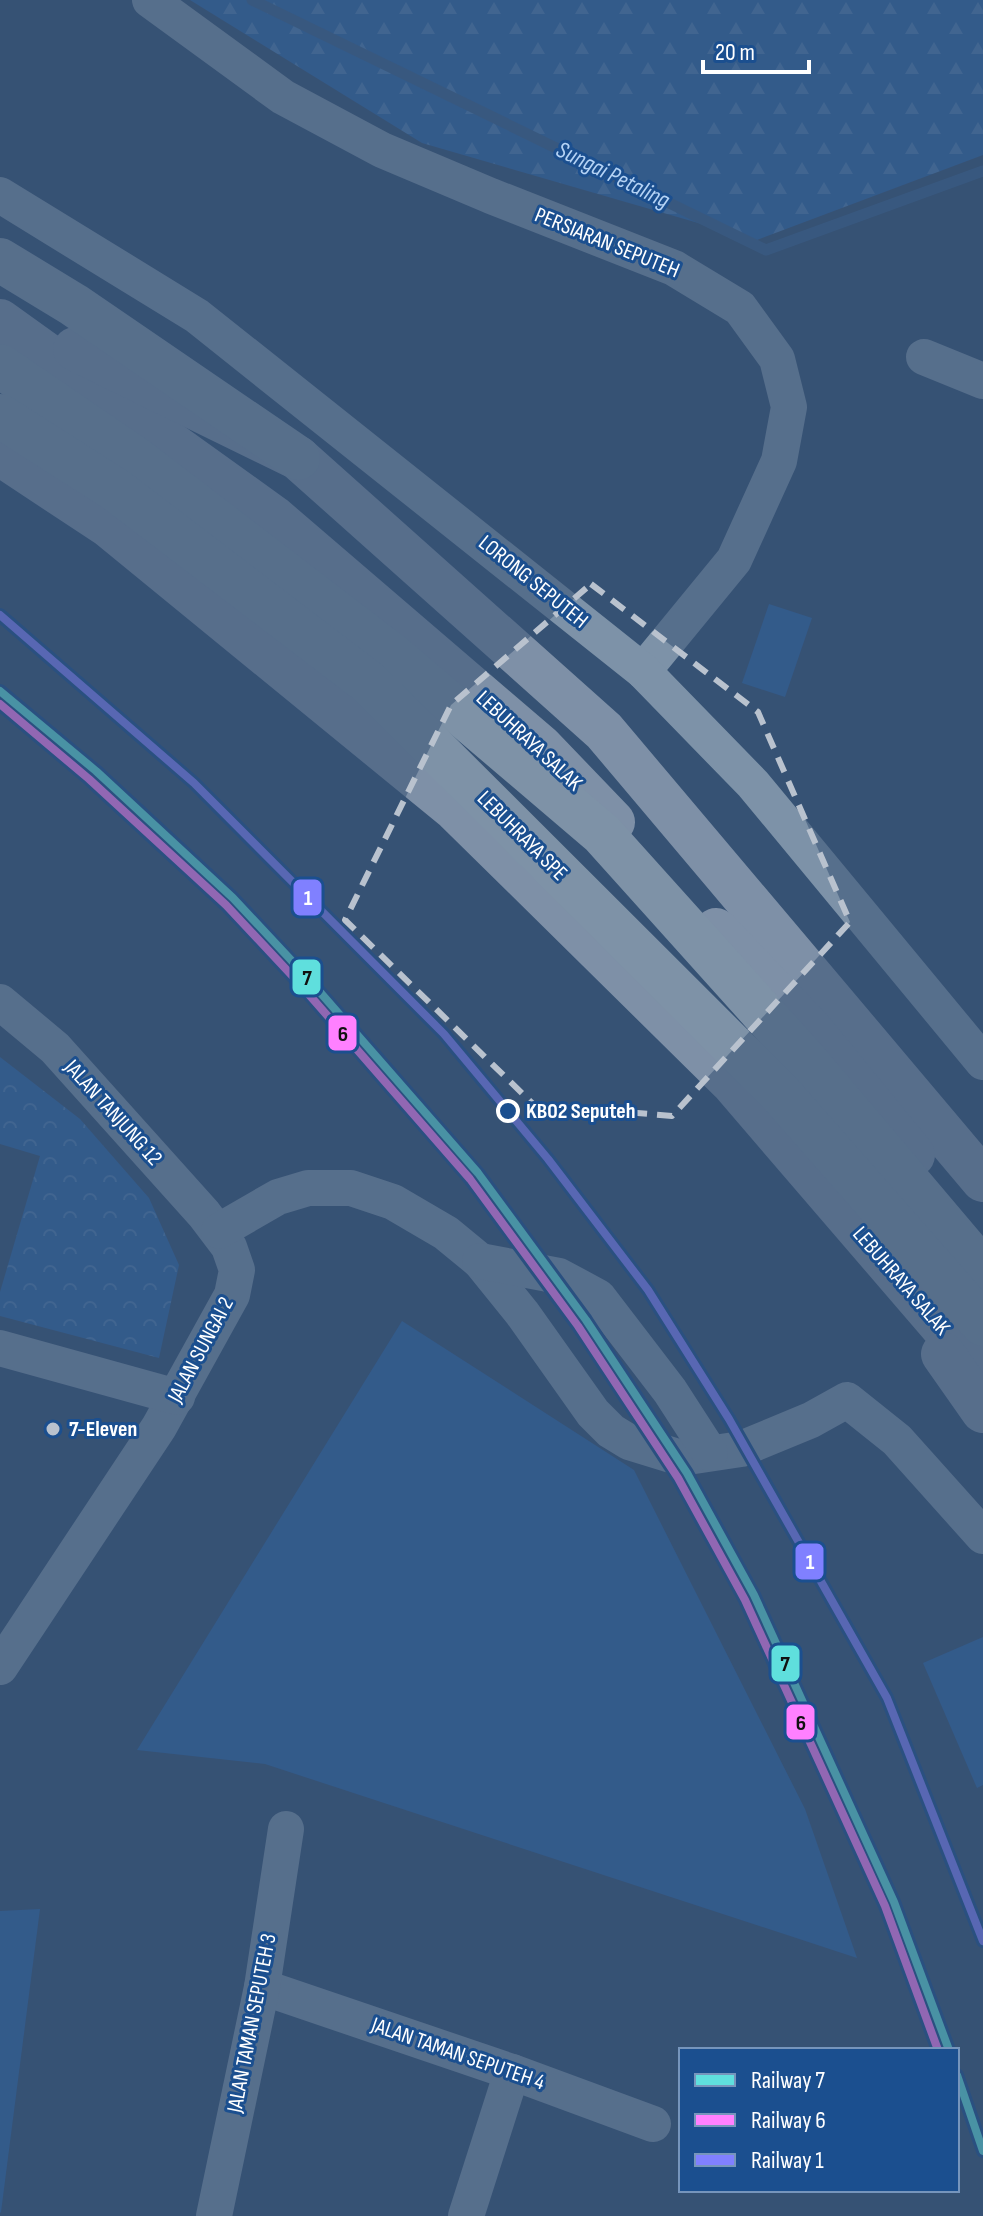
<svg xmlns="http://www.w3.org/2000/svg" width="983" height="2216" viewBox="0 0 983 2216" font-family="'Sofia Sans Condensed',sans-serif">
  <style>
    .grass { fill: #2f66a5 }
    .forest { fill: url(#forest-firs) }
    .park { fill: url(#park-crowns) }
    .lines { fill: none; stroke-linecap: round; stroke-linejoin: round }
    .stream { stroke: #3b618d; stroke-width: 11 }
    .minor { stroke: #7d92a8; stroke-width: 36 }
    .trunk { stroke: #7e90a7; stroke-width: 44 }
    .motorway { stroke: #7e92a7; stroke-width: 44 }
    .rail-1-casing { stroke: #1b4f8f; stroke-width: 14 }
    .rail-2-casing { stroke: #1b4f8f; stroke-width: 14 }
    .rail-3-casing { stroke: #1b4f8f; stroke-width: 14 }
    .rail-1 { stroke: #5fdfdd; stroke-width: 8 }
    .rail-2 { stroke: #ff80ff; stroke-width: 8 }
    .rail-3 { stroke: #8080ff; stroke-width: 8 }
    .marked { fill: none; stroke: #b9c2ce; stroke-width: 6; stroke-dasharray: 16 10; stroke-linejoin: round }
    .stop-dot { fill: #1b4f8f; stroke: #fff; stroke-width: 4 }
    .poi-dot { fill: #b9c2ce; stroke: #1b4f8f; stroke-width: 3 }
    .labels { text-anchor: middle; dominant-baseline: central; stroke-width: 6; stroke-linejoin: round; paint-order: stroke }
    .street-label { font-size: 22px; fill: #fff; stroke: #1b4f8f }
    .stop-label { font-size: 22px; font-weight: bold; fill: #fff; stroke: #1b4f8f; text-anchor: start }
    .poi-label { font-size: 22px; font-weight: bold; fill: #fff; stroke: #1b4f8f; text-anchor: start }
    .water-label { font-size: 24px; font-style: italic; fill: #b5d3f5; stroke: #1b4f8f }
    .line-badge { stroke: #1b4f8f; stroke-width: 3 }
    .badge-label { font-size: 22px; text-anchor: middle; font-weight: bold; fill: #fff }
    .pale-badge-label { font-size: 22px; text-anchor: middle; font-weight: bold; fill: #111 }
  </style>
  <defs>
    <pattern id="forest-firs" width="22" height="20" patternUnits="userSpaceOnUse" patternTransform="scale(2)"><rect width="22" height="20" fill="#2f66a5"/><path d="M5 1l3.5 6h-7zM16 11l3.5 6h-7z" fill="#4e7db2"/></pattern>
    <pattern id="park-crowns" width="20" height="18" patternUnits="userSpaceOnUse" patternTransform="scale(2)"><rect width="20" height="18" fill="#2f66a5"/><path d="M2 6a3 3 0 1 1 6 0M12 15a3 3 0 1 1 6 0" fill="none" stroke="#4e7db2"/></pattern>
  </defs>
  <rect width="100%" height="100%" fill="#365274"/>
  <!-- grass -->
  <g class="grass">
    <polygon points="769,604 812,618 785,697 742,683"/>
    <polygon points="402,1321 634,1470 805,1809 857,1958 265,1764 137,1750"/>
    <polygon points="983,1637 983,1785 977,1788 923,1663"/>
    <polygon points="40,1909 1,2212 0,2213 0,1911"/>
  </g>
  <!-- forest -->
  <polygon class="forest" points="190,0 983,0 983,155 757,240 422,143"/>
  <!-- park -->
  <polygon class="park" points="0,1057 80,1119 149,1198 179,1265 159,1358 0,1316 0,1292 40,1156 0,1144"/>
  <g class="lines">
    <!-- stream -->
    <polyline class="stream" points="252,0 766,250 983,171"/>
    <!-- minor -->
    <g class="minor">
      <polyline points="150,0 283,97 382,150 491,196 674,268 740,308 777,359 789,407 779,461 734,560 643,671"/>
      <polyline points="0,195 197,316 643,671 753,784 983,1062"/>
      <polyline points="924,357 983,381"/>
      <polyline points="0,1002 55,1048 204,1214 229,1247 237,1270 232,1295 159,1427 0,1667"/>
      <polyline points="219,1231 278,1197 308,1188 351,1188 393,1202 446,1233 480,1261 522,1313 593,1413 611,1431 629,1442 681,1458 741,1449 811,1420 847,1400 897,1440 983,1536"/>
      <polyline points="480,1261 559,1276 598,1297 670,1391 710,1453"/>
      <polyline points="0,1348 177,1397"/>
      <polyline points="262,1987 512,2072 653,2124"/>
      <polyline points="214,2216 262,1987 286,1829"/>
      <polyline points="466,2216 512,2072"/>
    </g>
    <!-- trunk -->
    <g class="trunk">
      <polyline points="0,321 273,517 541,747 613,822"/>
      <polyline points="75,349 298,458 604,731 983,1180"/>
      <polyline points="0,454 109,526 455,809 732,1082 983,1374"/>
      <polyline points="716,930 811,1030 913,1155"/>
      <polyline points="943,1354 983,1411"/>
    </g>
    <!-- motorway -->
    <g class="motorway">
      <polyline points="0,260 74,305 298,458"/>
      <polyline points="0,366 136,459 393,656 602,834 806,1061 983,1270"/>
      <polyline points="0,416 116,490 368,682 780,1093 983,1324"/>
    </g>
    <!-- rail-1 casing -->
    <g class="rail-1-casing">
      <g id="rail-1">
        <polyline points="0,691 96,771 233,898 305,975 478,1173 586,1320 687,1473 754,1595 894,1902 949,2050"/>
        <polyline points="957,2075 983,2151"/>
      </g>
    </g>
    <!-- rail-2 casing -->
    <g class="rail-2-casing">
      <polyline id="rail-2" points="0,704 89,779 226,905 298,982 470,1179 578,1326 678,1478 745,1600 885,1906 938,2050"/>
    </g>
    <!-- rail-3 casing -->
    <g class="rail-3-casing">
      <polyline id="rail-3" points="0,615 194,783 444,1034 548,1159 648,1290 729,1419 887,1698 983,1941"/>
    </g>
    <!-- rail-1 -->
    <use href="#rail-1" class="rail-1"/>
    <!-- rail-2 -->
    <use href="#rail-2" class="rail-2"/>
    <!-- rail-3 -->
    <use href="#rail-3" class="rail-3"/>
  </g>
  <!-- marked area -->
  <path d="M0 0H983V2216H0ZM 591,584 L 758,712 L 850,922 L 672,1116 L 533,1104 L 345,920 L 451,705 Z" fill="#365274" fill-opacity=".55" fill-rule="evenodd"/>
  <path class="marked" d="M 591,584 L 758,712 L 850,922 L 672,1116 L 533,1104 L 345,920 L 451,705 Z"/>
  <!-- markers -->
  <circle class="stop-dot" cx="508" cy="1111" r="10"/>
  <circle class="poi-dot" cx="53" cy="1429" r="8"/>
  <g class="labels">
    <!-- street labels -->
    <g class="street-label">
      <text transform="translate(607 243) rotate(22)">PERSIARAN SEPUTEH</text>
      <text transform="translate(533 582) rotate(39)">LORONG SEPUTEH</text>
      <text transform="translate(529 741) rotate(43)">LEBUHRAYA SALAK</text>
      <text transform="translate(522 836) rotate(45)">LEBUHRAYA SPE</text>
      <text transform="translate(113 1113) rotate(48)">JALAN TANJUNG 12</text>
      <text transform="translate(901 1281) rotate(49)">LEBUHRAYA SALAK</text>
      <text transform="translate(201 1350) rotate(-62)">JALAN SUNGAI 2</text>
      <text transform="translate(252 2023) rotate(-79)">JALAN TAMAN SEPUTEH 3</text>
      <text transform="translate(458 2054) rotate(19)">JALAN TAMAN SEPUTEH 4</text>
    </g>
    <!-- stop labels -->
    <g class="stop-label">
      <text x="526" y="1111">KB02 Seputeh</text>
    </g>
    <!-- poi labels -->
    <g class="poi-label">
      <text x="69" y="1429">7-Eleven</text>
    </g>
    <!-- water labels -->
    <g class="water-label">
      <text transform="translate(613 175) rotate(26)">Sungai Petaling</text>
    </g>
  </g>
  <g class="line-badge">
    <rect x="292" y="878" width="31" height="39" rx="8" fill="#8080ff"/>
    <rect x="291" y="958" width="31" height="38" rx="8" fill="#5fdfdd"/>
    <rect x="327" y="1014" width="31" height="38" rx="8" fill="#ff80ff"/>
    <rect x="794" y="1542" width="31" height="39" rx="8" fill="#8080ff"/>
    <rect x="770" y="1644" width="31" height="39" rx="8" fill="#5fdfdd"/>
    <rect x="785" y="1703" width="31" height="38" rx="8" fill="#ff80ff"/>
  </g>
  <g class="badge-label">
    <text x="308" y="905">1</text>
    <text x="810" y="1569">1</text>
  </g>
  <g class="pale-badge-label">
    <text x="307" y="985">7</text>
    <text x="343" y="1041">6</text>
    <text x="785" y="1671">7</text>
    <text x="801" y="1730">6</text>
  </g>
  <!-- legend -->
  <rect x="679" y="2048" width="280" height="144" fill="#1b4f8f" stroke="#7695bc" stroke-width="2"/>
  <rect x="695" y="2074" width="40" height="12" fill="#5fdfdd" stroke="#7695bc" stroke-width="2"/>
  <text x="751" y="2088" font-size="24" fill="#ffffff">Railway 7</text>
  <rect x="695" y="2114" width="40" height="12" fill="#ff80ff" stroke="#7695bc" stroke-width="2"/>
  <text x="751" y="2128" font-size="24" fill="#ffffff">Railway 6</text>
  <rect x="695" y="2154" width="40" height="12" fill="#8080ff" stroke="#7695bc" stroke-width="2"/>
  <text x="751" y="2168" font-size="24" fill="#ffffff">Railway 1</text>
  <!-- scale -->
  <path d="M703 60v12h106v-12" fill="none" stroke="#ffffff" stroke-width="4"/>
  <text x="715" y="60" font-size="24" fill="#ffffff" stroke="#1b4f8f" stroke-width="6" paint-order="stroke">20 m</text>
</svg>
